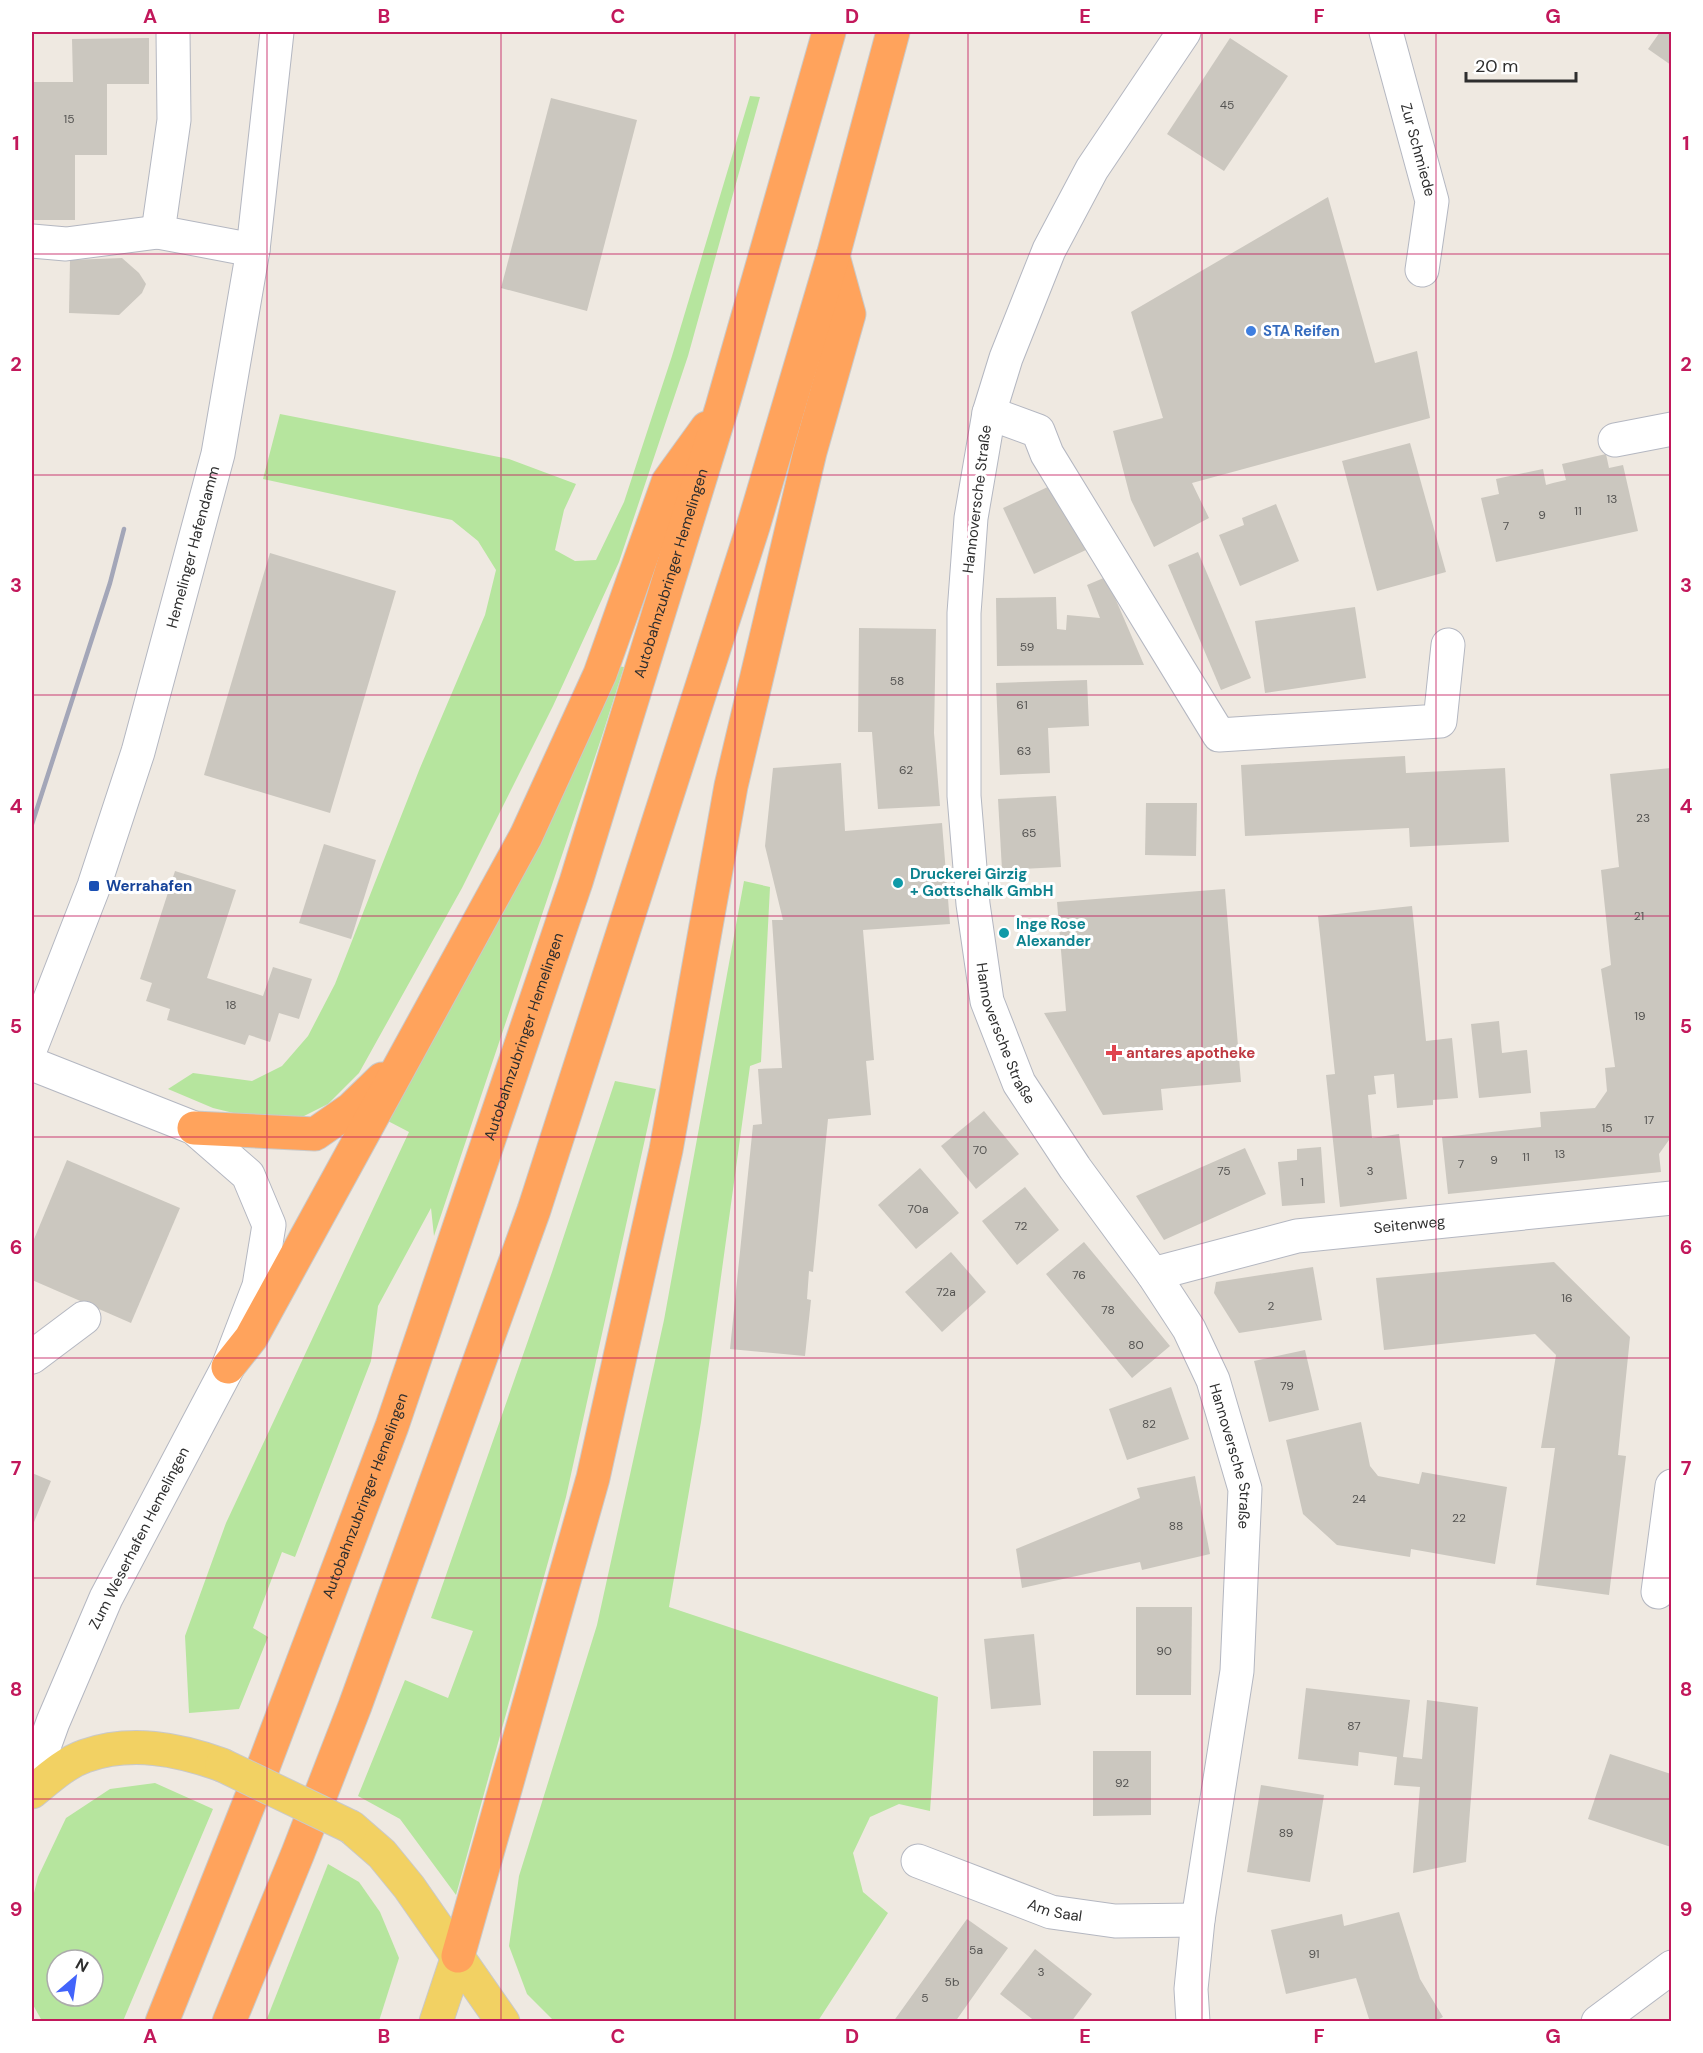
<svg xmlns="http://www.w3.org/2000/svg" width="1703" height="2053" viewBox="0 0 1703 2053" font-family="'DM Sans',sans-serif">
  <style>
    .green { fill: #b6e59e; fill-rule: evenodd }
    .building { fill: #cbc7bf }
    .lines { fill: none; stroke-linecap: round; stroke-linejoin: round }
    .minor-casing { stroke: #b4b7c1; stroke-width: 35 }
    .major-casing { stroke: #c9c9c9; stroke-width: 35 }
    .highway-casing { stroke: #c9c9c9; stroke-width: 35 }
    .minor { stroke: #fff; stroke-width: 33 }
    .major { stroke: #f2d163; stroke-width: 33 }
    .highway { stroke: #ffa35c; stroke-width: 33 }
    .rail { stroke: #a3a6b8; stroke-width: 4.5 }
    .major-bridge-casing { stroke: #c9c9c9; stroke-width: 35; stroke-linecap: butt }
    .major-bridge { stroke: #f2d163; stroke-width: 33 }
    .grid { fill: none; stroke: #c2185b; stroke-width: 1.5; stroke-opacity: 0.55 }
    .shop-dot { fill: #3f7fe0; stroke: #fff; stroke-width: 2 }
    .culture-dot { fill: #0f9aa8; stroke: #fff; stroke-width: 2 }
    .transit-dot { fill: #1a4fb4; stroke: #fff; stroke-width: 2 }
    .health-dot { fill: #e0444e; stroke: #fff; stroke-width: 2 }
    .labels { text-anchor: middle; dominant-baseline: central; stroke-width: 6; stroke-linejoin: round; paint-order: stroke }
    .number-label { font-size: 12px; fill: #555452 }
    .street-label { font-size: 15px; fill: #2e2e2e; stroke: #fff }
    .shop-label { font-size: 15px; font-weight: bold; fill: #366cbe; stroke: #fff; text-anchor: start }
    .culture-label { font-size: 15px; font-weight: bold; fill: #0d838f; stroke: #fff; text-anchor: start }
    .transit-label { font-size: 15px; font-weight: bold; fill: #164399; stroke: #fff; text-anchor: start }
    .health-label { font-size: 15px; font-weight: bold; fill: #be3a42; stroke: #fff; text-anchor: start }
    .neatline { fill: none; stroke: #c2185b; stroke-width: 2 }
    .grid-label { font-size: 20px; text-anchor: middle; font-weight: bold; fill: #c2185b }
  </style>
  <rect width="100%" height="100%" fill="#efe9e1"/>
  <!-- green -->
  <g class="green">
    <polygon points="750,96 760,97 688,356 619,562 553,706 462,888 359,1073 328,1104 300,1118 258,1119 213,1108 168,1089 193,1073 252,1081 282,1066 308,1036 335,984 420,768 485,615 496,570 478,541 452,520 263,479 280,414 509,459 576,484 564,510 555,550 575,561 596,560 624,502 672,356"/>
    <polygon points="617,666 624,667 601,739 434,1236 431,1208 378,1306 371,1361 295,1557 282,1552 253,1628 268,1637 239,1709 189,1713 185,1636 226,1523 409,1132 386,1120"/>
    <polygon points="744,881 770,887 761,1062 750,1066 701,1422 669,1607 938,1697 930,1811 899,1804 870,1817 853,1853 863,1892 888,1913 818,2021 554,2021 527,1994 509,1946 519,1876 597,1625 664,1320"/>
    <polygon points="615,1081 656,1089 566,1497 456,1895 400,1819 358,1796 405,1680 448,1698 473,1631 431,1618 552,1272"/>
    <path d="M 155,1783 L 213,1809 L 123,2021 L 42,2021 L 32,2003 L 32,1901 L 38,1877 L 66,1818 L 110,1789 ZM 57,1960 L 93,1960 L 93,1996 L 57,1996 Z"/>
    <polygon points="328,1864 359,1882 380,1912 399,1958 379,2021 266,2021"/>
  </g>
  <!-- building -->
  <g class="building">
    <polygon points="1660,32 1671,32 1671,65 1648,49"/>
    <polygon points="149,38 149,84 107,84 107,155 75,155 75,220 32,220 32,82 73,82 72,39"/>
    <polygon points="1230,38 1288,76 1224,171 1167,134"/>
    <polygon points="551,98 637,120 587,311 501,288"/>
    <polygon points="1328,197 1375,363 1417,351 1430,418 1192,483 1209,518 1154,547 1131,500 1113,431 1163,418 1131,312"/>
    <polygon points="122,258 139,273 146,284 142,293 119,315 69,313 70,260"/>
    <polygon points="1410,443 1446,572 1377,591 1342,461"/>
    <polygon points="1606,454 1609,468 1623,465 1638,531 1496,562 1481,498 1499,494 1496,479 1543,469 1546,485 1553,483 1566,480 1562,464"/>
    <polygon points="1054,484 1086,550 1034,574 1003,508"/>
    <polygon points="1276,504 1299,561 1240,586 1219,535 1244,525 1242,518"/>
    <polygon points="1198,552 1251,678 1221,690 1168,565"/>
    <polygon points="270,553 396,591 330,813 204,775"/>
    <polygon points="1106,577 1144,665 997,666 996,598 1056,597 1057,629 1066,630 1067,615 1100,618 1087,585"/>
    <polygon points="1355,607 1366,678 1265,693 1255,621"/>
    <polygon points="859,628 936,629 934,733 940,806 878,809 872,732 858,732"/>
    <polygon points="1087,680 1089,726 1048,728 1050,773 1000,775 996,683"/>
    <polygon points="1405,756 1406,773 1505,768 1509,842 1410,847 1409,828 1245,836 1241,765"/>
    <polygon points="841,763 845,831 942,823 950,924 863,930 874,1060 866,1061 871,1115 828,1119 813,1272 809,1271 807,1299 811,1300 805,1356 730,1349 753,1125 762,1124 758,1069 782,1068 772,920 783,920 765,846 773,768"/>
    <polygon points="1671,768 1671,1140 1669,1140 1659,1154 1661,1172 1448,1194 1442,1137 1541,1127 1540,1112 1595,1108 1607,1091 1605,1068 1615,1067 1601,969 1611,965 1601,870 1619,867 1610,774"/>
    <polygon points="1056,796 1061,867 1002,870 998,799"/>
    <polygon points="1146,803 1197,803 1196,856 1145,855"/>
    <polygon points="324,844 376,860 351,939 299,923"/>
    <polygon points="175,871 236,890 207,978 263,996 273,967 312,979 299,1019 279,1013 270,1042 249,1035 245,1045 167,1020 170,1009 146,1001 152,983 140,979"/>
    <polygon points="1225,889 1241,1082 1161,1089 1163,1110 1103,1115 1044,1013 1066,1011 1057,902"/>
    <polygon points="1412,906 1426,1041 1452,1038 1458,1098 1433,1100 1433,1105 1397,1108 1394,1074 1374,1076 1376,1094 1368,1095 1372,1138 1399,1134 1407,1199 1340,1207 1326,1075 1335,1074 1318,916"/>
    <polygon points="1499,1021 1502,1053 1527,1050 1531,1093 1479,1098 1471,1024"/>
    <polygon points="984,1111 1019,1154 976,1189 941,1146"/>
    <polygon points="1321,1147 1325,1203 1282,1206 1278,1162 1297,1160 1297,1149"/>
    <polygon points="1245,1148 1266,1194 1164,1240 1136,1196"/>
    <polygon points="67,1160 180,1208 131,1323 32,1280 32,1244"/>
    <polygon points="920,1168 959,1213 916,1249 878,1205"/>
    <polygon points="1025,1187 1059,1230 1017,1265 982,1221"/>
    <polygon points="1084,1242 1170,1346 1132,1378 1046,1274"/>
    <polygon points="951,1252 986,1292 942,1332 905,1292"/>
    <polygon points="1554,1262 1630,1337 1618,1455 1626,1456 1609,1595 1536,1585 1555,1448 1541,1448 1556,1355 1535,1334 1384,1350 1376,1278"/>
    <polygon points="1313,1267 1322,1320 1239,1333 1214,1293 1216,1282"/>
    <polygon points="1305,1350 1319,1410 1269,1422 1254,1361"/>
    <polygon points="1171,1387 1189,1439 1127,1460 1109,1409"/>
    <polygon points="1361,1422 1370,1466 1378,1476 1419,1484 1422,1472 1507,1487 1495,1564 1411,1549 1410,1557 1337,1545 1303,1514 1286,1440"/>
    <polygon points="32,1473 51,1481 32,1527"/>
    <polygon points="1195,1476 1210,1554 1142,1570 1140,1562 1022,1588 1016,1549 1140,1498 1137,1488"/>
    <polygon points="1136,1607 1192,1607 1191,1695 1136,1695"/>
    <polygon points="1034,1634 1041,1705 991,1709 984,1639"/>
    <polygon points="1306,1688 1410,1700 1403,1757 1422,1759 1427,1700 1478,1707 1466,1862 1413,1873 1420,1787 1394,1785 1397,1757 1359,1752 1358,1766 1298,1759"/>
    <polygon points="1093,1751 1151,1751 1151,1815 1093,1816"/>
    <polygon points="1610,1754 1671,1774 1671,1847 1588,1819"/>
    <polygon points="1261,1785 1324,1795 1310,1882 1247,1872"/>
    <polygon points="1399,1912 1420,1979 1443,2017 1433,2022 1370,2022 1356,1978 1286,1994 1271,1930 1342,1914 1344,1926"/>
    <polygon points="967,1919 1008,1948 984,1981 955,2022 893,2022"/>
    <polygon points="1035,1949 1092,1994 1071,2022 1036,2022 1000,1994"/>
  </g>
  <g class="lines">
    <!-- minor casing -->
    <g class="minor-casing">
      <g id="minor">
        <polyline points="173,32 174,120 158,232 253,250"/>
        <path id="s1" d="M 1184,32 L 1092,169 L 1049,250 L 1006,358 L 989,413 L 971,518 L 964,613 L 964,796 L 973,904 L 987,1001 L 1019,1083 L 1075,1168 L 1153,1274 L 1189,1329 L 1213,1380 L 1245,1489 L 1237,1671 L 1198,1920 L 1191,1989 L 1193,2022"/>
        <path id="s2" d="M 1386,32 L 1432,201 L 1422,270"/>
        <polyline points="32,241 66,244 158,232"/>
        <polyline points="989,413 1038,431 1047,454 1219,735 1440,721 1448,645"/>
        <polyline points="1615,440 1672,429"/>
        <path id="s3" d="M 32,1045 L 94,886 L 138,752 L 218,454 L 253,250 L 277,32"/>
        <polyline points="32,1064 194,1128 248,1175 269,1225 259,1286 228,1367 106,1598 53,1722 32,1780"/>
        <path id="s4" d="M 1153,1274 L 1297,1236 L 1672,1198"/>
        <polyline points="32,1357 84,1318"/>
        <polyline points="1658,1592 1672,1486"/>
        <path id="s5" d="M 918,1861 L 1051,1912 L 1115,1921 L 1198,1920"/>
        <polyline points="1598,2022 1672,1967"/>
      </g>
    </g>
    <!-- major casing -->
    <g class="major-casing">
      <g id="major">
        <path d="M 32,1792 C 48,1779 65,1763 85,1756 C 131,1740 178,1749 222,1765"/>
        <polyline points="351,1827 382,1854 409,1887 503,2022"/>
        <polyline points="436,2022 458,1956"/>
      </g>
    </g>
    <!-- highway casing -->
    <g class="highway-casing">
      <g id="highway">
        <polyline points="194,1128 315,1134 351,1109 382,1079"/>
        <polyline points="228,1367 251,1338 526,836 600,674 668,482 707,428"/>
        <polyline points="458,1956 593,1478 666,1150 731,786 810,452 849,314 833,256"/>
        <path id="s6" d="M 162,2022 L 256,1786 L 392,1426 L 576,882 L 722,407 L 829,32"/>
        <polyline points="229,2022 298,1853 355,1706 534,1210 753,527 833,256 893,32"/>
      </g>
    </g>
    <!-- minor -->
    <use href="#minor" class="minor"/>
    <!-- major -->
    <use href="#major" class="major"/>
    <!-- highway -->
    <use href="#highway" class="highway"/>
    <!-- rail -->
    <polyline class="rail" points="32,824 110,583 124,529"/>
    <!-- major-bridge casing -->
    <g class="major-bridge-casing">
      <polyline id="major-bridge" points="222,1765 351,1827"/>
    </g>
    <!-- major-bridge -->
    <use href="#major-bridge" class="major-bridge"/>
  </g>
  <!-- grid -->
  <path class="grid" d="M 267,32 L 267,2022M 501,32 L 501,2022M 735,32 L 735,2022M 968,32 L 968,2022M 1202,32 L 1202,2022M 1436,32 L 1436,2022M 32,254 L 1672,254M 32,475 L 1672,475M 32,695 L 1672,695M 32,916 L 1672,916M 32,1137 L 1672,1137M 32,1358 L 1672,1358M 32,1578 L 1672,1578M 32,1799 L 1672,1799"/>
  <!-- markers -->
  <circle class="shop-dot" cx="1251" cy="331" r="6"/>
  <g class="culture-dot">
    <circle cx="898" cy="883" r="6"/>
    <circle cx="1004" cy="933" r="6"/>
  </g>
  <rect class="transit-dot" x="88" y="880" width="12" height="12" rx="3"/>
  <path class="health-dot" d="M1111 1044h6v6h6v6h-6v6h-6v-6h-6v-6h6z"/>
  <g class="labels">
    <!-- number labels -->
    <g class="number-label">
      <text x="1227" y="105">45</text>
      <text x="69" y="119">15</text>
      <text x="1612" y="499">13</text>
      <text x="1578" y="511">11</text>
      <text x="1542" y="515">9</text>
      <text x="1506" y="526">7</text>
      <text x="1027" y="647">59</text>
      <text x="897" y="681">58</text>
      <text x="1022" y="705">61</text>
      <text x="1024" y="751">63</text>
      <text x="906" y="770">62</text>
      <text x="1643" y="818">23</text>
      <text x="1029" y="833">65</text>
      <text x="1639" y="916">21</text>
      <text x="231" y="1005">18</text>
      <text x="1640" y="1016">19</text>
      <text x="1649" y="1120">17</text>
      <text x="1607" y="1128">15</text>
      <text x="980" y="1150">70</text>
      <text x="1560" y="1154">13</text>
      <text x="1526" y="1157">11</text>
      <text x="1494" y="1160">9</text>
      <text x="1461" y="1164">7</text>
      <text x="1224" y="1171">75</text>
      <text x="1370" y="1171">3</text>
      <text x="1302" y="1182">1</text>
      <text x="918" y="1209">70a</text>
      <text x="1021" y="1226">72</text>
      <text x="1079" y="1275">76</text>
      <text x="946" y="1292">72a</text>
      <text x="1567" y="1298">16</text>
      <text x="1271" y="1306">2</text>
      <text x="1108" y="1310">78</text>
      <text x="1136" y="1345">80</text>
      <text x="1287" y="1386">79</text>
      <text x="1149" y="1424">82</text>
      <text x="1359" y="1499">24</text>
      <text x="1459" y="1518">22</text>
      <text x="1176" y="1526">88</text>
      <text x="1164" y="1651">90</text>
      <text x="1354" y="1726">87</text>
      <text x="1122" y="1783">92</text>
      <text x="1286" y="1833">89</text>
      <text x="976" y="1950">5a</text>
      <text x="1314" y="1954">91</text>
      <text x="1041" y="1972">3</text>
      <text x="952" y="1982">5b</text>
      <text x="925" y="1998">5</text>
    </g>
    <!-- street labels -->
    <g class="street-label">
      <text stroke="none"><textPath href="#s2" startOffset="122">Zur Schmiede</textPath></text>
      <text transform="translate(977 499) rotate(-83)">Hannoversche Straße</text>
      <text stroke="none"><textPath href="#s3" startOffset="524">Hemelinger Hafendamm</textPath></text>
      <text stroke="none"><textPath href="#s6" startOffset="1536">Autobahnzubringer Hemelingen</textPath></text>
      <text stroke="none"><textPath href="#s1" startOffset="1058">Hannoversche Straße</textPath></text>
      <text stroke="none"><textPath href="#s6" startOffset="1050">Autobahnzubringer Hemelingen</textPath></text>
      <text stroke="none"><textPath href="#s4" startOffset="262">Seitenweg</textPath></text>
      <text stroke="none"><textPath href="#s1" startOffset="1544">Hannoversche Straße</textPath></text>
      <text stroke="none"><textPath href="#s6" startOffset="564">Autobahnzubringer Hemelingen</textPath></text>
      <text transform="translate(139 1538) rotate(-63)">Zum Weserhafen Hemelingen</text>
      <text stroke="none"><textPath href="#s5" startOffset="146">Am Saal</textPath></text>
    </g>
    <!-- shop labels -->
    <g class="shop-label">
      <text x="1263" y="331">STA Reifen</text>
    </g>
    <!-- culture labels -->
    <g class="culture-label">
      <text x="910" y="874">Druckerei Girzig<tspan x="910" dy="17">+ Gottschalk GmbH</tspan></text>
      <text x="1016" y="924">Inge Rose<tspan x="1016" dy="17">Alexander</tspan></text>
    </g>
    <!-- transit labels -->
    <g class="transit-label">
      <text x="106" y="886">Werrahafen</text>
    </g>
    <!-- health labels -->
    <g class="health-label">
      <text x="1126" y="1053">antares apotheke</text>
    </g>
  </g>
  <!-- border -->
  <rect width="1703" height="2053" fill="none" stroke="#ffffff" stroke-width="66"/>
  <!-- north arrow -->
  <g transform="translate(75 1978) rotate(29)"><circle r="28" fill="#ffffff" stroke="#ababab" stroke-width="1.5"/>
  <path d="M0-4.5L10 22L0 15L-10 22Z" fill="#4264fb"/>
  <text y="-9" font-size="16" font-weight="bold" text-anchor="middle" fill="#2e2e2e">N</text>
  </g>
  <!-- scale -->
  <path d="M1466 72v9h110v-9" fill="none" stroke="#2e2e2e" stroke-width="3"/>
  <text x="1475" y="72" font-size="18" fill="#2e2e2e" stroke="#ffffff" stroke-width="4.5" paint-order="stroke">20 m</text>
  <rect x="33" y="33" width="1637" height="1987" class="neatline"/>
  <g class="grid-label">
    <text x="150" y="23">A</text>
    <text x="384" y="23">B</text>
    <text x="618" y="23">C</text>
    <text x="852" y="23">D</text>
    <text x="1085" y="23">E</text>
    <text x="1319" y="23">F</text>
    <text x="1553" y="23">G</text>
    <text x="16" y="150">1</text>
    <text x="1686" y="150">1</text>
    <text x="16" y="371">2</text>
    <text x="1686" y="371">2</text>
    <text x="16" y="592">3</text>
    <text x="1686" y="592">3</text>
    <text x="16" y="813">4</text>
    <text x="1686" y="813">4</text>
    <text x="16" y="1033">5</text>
    <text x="1686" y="1033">5</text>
    <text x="16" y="1254">6</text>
    <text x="1686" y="1254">6</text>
    <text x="16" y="1475">7</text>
    <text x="1686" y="1475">7</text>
    <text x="16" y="1696">8</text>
    <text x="1686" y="1696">8</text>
    <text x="16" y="1916">9</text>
    <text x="1686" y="1916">9</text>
    <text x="150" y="2043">A</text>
    <text x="384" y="2043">B</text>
    <text x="618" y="2043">C</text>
    <text x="852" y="2043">D</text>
    <text x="1085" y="2043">E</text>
    <text x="1319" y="2043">F</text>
    <text x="1553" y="2043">G</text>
  </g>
</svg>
